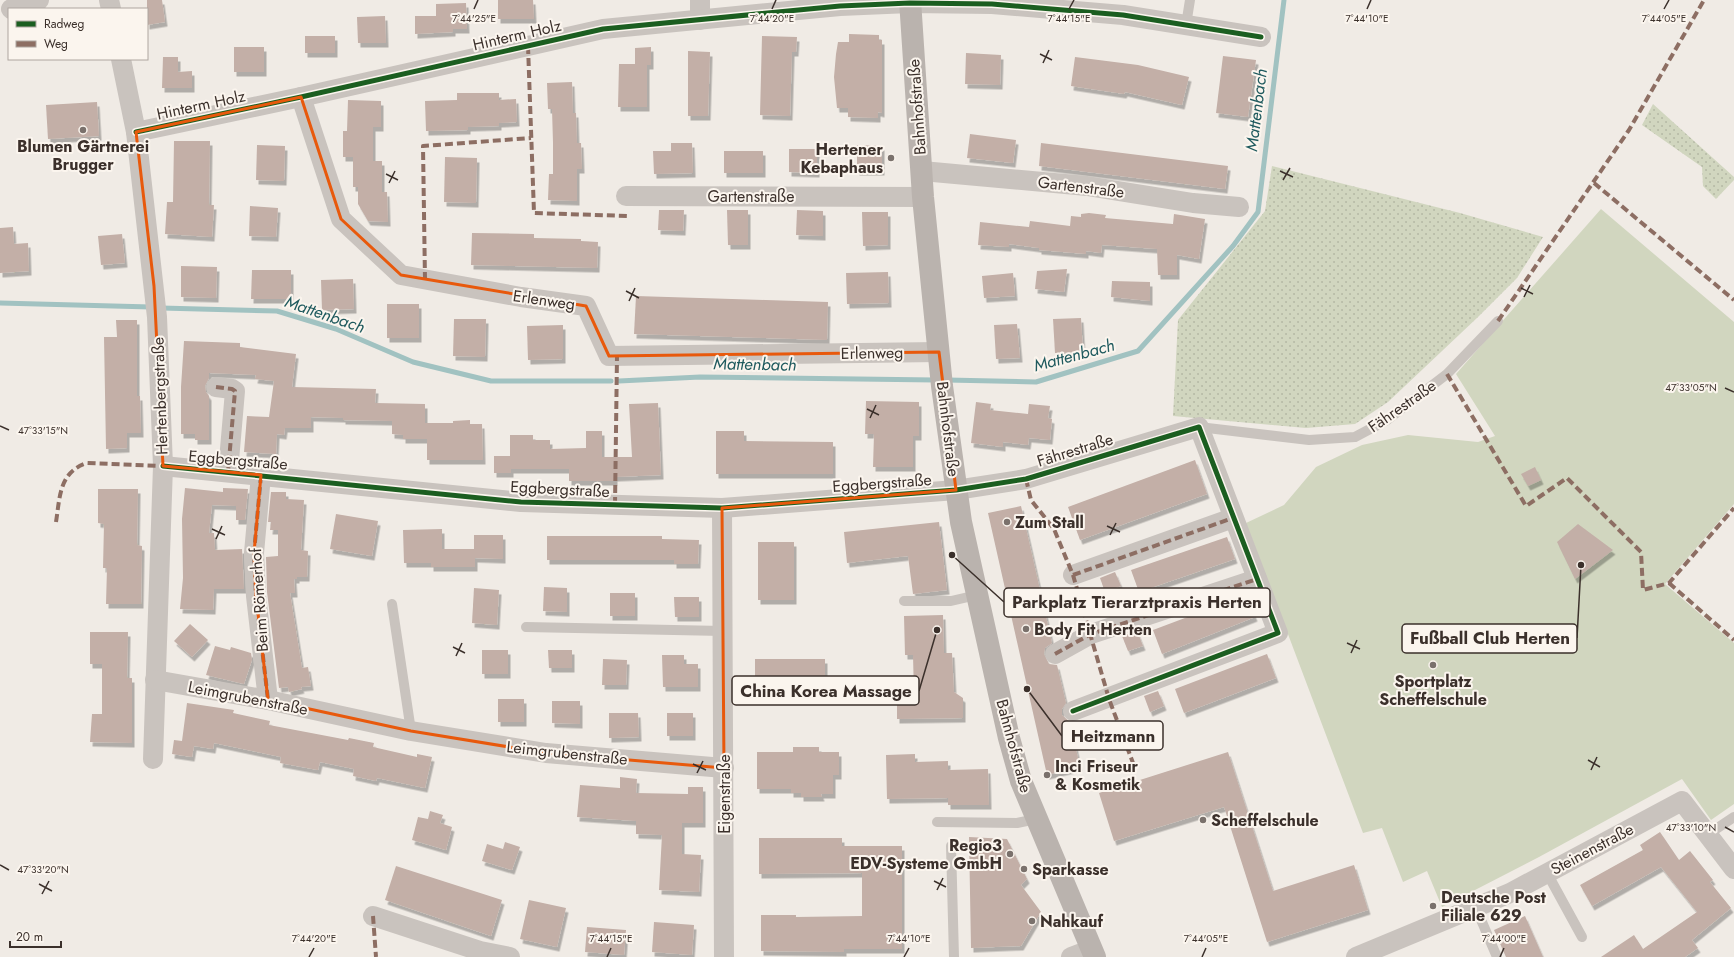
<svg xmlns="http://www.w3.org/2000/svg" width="1734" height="957" viewBox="0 0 1734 957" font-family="Jost,sans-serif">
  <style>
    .grass { fill: url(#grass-dots) }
    .pitch { fill: #d1d6bf }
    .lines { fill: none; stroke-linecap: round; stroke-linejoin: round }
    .stream { stroke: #a1c2c1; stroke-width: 5 }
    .building { fill: #c3afa7; filter: url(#shadow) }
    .lane { stroke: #c9c3be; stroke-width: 10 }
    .street { stroke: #c9c3be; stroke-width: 20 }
    .secondary { stroke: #bab3ae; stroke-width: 22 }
    .quiet { stroke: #8d6e63; stroke-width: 4; stroke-dasharray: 8 4; stroke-linecap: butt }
    .cycleway-casing { stroke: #fbf5ee; stroke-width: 8 }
    .cycleway { stroke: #1b5e20; stroke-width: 5 }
    .marked { fill: none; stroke: #e8590c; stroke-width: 3; stroke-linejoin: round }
    .ticks { fill: none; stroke: #3b302b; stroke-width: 1.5 }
    .poi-dot { fill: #7a716c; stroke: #fbf5ee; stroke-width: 1.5 }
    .labels { text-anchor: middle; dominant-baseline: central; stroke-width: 4; stroke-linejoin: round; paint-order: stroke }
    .street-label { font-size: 16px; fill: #3b302b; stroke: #fbf5ee }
    .poi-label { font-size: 16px; font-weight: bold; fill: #3b302b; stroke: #fbf5ee; text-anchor: start }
    .water-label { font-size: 17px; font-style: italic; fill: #1f5a5e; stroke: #fbf5ee }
    .ticks-label { font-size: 10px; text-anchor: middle; fill: #3b302b; stroke: #fbf5ee; stroke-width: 4; stroke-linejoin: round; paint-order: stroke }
    .leader { fill: none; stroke: #3b302b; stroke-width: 1.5 }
    .callout-dot { fill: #3b302b; stroke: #fbf5ee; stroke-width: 1.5 }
    .callout { fill: #fbf5ee; stroke: #3b302b; stroke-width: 1.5 }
    .callout-label { font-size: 17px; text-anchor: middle; font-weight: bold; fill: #3b302b }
  </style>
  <defs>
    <pattern id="grass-dots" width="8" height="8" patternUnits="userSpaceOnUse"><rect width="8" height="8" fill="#d1d6bf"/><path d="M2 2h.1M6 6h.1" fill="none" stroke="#b4b8a4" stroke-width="1.8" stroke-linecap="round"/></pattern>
    <filter id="shadow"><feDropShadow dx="2.5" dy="4.5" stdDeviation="0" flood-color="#0004"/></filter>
  </defs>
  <rect width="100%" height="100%" fill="#f0ebe5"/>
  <!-- grass -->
  <g class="grass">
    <polygon points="1653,104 1734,177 1734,180 1716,199 1703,186 1702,167 1642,125"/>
    <polygon points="1272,166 1460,213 1543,237 1517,278 1478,317 1388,402 1355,424 1306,428 1173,416 1178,320 1265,211"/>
  </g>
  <!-- pitch -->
  <polygon class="pitch" points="1601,209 1734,322 1734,504 1665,584 1734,643 1734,804 1711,820 1682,779 1539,857 1442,907 1427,871 1403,882 1382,828 1363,833 1246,523 1284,505 1316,467 1362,445 1408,435 1478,442 1495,436 1456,374"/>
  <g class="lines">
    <!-- stream -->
    <g class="stream">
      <polyline points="0,303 151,307"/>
      <polyline points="161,308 277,311 336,329 413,362 491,381 611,381"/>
      <polyline points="947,380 1036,382 1138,351 1233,246 1258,212 1284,0"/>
      <polyline points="619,381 700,377 935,380"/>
    </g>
  </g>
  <!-- building -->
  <g class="building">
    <polygon points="147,0 162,0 165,22 147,25"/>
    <polygon points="498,0 533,0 534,19 498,19"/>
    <polygon points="466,3 467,29 453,29 453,32 415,34 415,16 436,16 436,4"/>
    <polygon points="385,16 386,43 358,43 357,17"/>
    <polygon points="849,34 879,35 879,40 882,40 882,113 878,112 878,118 848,117 848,108 837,108 834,77 836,54 838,42 849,42"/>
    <rect x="305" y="36" width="30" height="17"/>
    <polygon points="762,36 797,37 796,52 792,52 790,116 760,115"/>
    <rect x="234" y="47" width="30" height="25"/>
    <polygon points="651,47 651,65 647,65 647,107 618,107 619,64 635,64 635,48"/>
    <polygon points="688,51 710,52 708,116 688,116"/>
    <polygon points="966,53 1001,55 1000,85 965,84"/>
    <polygon points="1223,56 1256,60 1248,117 1216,113"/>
    <polygon points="163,57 178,57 178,72 192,71 192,88 162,88"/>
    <polygon points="1075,57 1138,65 1189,77 1182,105 1125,92 1124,94 1071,86"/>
    <polygon points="572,82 573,113 576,113 577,143 581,143 582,169 577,169 577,201 548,200 549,174 553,174 553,143 552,109 548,109 547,83"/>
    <polygon points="457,93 499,93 499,100 516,99 517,122 499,123 499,126 468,127 468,130 426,131 425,101 457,100"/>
    <polygon points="348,100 381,101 381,127 373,127 373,161 382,161 382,192 387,192 388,222 368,221 358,204 358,187 353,187 353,157 343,157 343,131 347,131"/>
    <polygon points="97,102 99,136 48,139 46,105"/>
    <polygon points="970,134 1016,140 1013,163 967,158"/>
    <polygon points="174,141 210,141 209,205 214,205 212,237 165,234 167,202 173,202"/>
    <polygon points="671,143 692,143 693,173 654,174 653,151 671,151"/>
    <polygon points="1041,143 1228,166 1225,189 1039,166"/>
    <polygon points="257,145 285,146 284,181 256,180"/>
    <polygon points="857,145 882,146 882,171 857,171"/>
    <polygon points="789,149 817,149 817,173 789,172"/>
    <rect x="724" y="151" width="39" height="22"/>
    <polygon points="445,157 477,158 476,203 444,202"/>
    <polygon points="250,206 278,208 276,237 249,236"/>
    <polygon points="659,210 684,210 683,231 658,230"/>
    <polygon points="727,210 748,210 748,245 728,245"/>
    <polygon points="797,210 823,211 823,236 796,235"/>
    <polygon points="862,212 888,212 888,245 863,246"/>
    <polygon points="1089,213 1106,215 1105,218 1173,224 1174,214 1205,219 1199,259 1177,255 1177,275 1158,275 1157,249 1102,245 1101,253 1086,251 1086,254 1039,250 1039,248 1009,244 1009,247 978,245 980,222 1029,227 1030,221 1070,226 1071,216 1081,217 1081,214"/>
    <polygon points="13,227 14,244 28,243 29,271 0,273 0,228"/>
    <polygon points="472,233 534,234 534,238 581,239 581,241 598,242 597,268 471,265"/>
    <polygon points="122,234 125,263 101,265 98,236"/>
    <polygon points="181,266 217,267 216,298 181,297"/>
    <polygon points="1067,269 1064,292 1035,289 1037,271"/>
    <polygon points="252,270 291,270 291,299 251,299"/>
    <polygon points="888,272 889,303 847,304 846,273"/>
    <polygon points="1013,273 1015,296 984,298 982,276"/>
    <polygon points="353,279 354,309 322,310 321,280"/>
    <polygon points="1112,281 1150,282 1150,301 1111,297"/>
    <polygon points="636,296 828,302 827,340 634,334"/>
    <rect x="387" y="304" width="32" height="34"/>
    <polygon points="1081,318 1083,352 1055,353 1053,319"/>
    <polygon points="454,319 486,319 485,357 453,356"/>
    <polygon points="116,320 137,320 137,396 140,396 141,433 127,433 127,448 106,449 104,337 117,337"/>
    <polygon points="1017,324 1020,358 996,359 994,325"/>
    <polygon points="563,325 563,359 528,360 527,326"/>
    <polygon points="184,341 240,343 240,347 296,354 292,387 376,389 375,403 425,404 425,423 453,423 453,421 470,420 470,424 482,424 483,460 427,460 427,439 403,439 403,435 392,434 392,421 343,420 343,418 311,417 311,428 285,428 284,435 277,434 276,454 244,452 247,416 269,417 274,381 255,379 256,375 209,373 209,378 205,386 206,392 209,396 209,440 195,440 195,434 181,434 181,387"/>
    <polygon points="866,401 919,402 919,436 913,436 913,467 873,467 874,434 865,434"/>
    <polygon points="976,402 991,404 990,410 1028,414 1029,404 1050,406 1048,418 1052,419 1050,440 1029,438 1028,445 1003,442 1003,447 971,443"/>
    <polygon points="658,403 661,475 615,477 615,481 569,481 569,469 511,469 511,473 494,473 494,456 510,456 510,435 533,435 533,440 550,440 550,449 586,448 586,431 602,431 602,457 632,457 629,404"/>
    <polygon points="716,431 744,431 744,441 833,442 833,474 716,474"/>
    <polygon points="1195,460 1207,494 1080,540 1068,507"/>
    <polygon points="1535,467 1541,480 1528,486 1521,474"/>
    <polygon points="185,488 223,492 223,488 248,489 245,520 236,520 236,506 212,505 209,533 214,533 215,550 242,549 244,589 214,589 213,610 180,609 183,578 182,519"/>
    <polygon points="98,489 138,489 137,545 142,546 141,604 106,604 107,568 103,568 104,524 98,523"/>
    <polygon points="271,492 286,492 286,499 304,500 301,550 308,551 307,577 297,577 297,579 294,579 295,593 290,593 302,668 308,667 311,686 301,687 302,689 289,692 288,687 279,688 267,592 266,557 278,556 278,530 270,530 271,522 268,522"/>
    <polygon points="1021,506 1052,643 1045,648 1044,654 1049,664 1057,665 1066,703 1062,709 1062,715 1070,722 1080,767 1047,775 988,513"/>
    <polygon points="336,514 378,521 372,556 330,549"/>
    <polygon points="939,522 947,590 913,594 908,556 847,563 844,532"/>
    <polygon points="1578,524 1613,550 1575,579 1557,542"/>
    <polygon points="442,529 442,549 474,549 474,535 503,535 503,559 475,558 475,567 431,567 431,563 404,563 403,530"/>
    <polygon points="547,536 662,536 662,539 699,540 698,564 674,564 674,560 547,560"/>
    <polygon points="1227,537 1235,559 1139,592 1131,570"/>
    <rect x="758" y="542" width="36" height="58"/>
    <polygon points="1115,572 1121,586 1105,592 1100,578"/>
    <polygon points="544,587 567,588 567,612 543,611"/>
    <polygon points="474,588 499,590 497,625 472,623"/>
    <rect x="610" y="593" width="25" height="23"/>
    <polygon points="1246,595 1255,617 1162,654 1153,630"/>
    <polygon points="674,597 699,597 699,617 675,617"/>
    <polygon points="943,615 944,653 952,653 954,692 963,698 963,718 897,719 897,703 903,703 903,695 914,695 913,655 905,655 904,616"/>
    <polygon points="190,624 208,640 192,657 174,641"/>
    <polygon points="1137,631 1143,646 1128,651 1122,636"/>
    <polygon points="90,632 128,632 127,678 132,678 132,743 90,742 92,714 102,714 102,664 90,664"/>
    <polygon points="215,646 230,650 231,647 251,653 252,660 244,684 206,675"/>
    <rect x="482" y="650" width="26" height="24"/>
    <polygon points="548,650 572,650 572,668 549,668"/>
    <polygon points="1267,654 1276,678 1184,713 1175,689"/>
    <polygon points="662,655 684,655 684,664 698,664 698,687 663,687"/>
    <polygon points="603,659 627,660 626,685 602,685"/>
    <polygon points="755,659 825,659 825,698 755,697"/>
    <polygon points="1158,691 1164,706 1150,712 1144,696"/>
    <rect x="498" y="699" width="26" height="23"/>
    <polygon points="552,701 580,701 580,724 552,723"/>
    <polygon points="187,703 234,710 233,713 270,721 269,725 348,740 349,738 374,743 373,747 417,757 417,754 432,757 425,788 377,778 376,781 353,776 354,769 320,762 318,770 280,763 281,757 214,743 213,749 194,746 192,757 172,754 174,740 182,741"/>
    <polygon points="609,713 638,713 639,737 609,738"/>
    <rect x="667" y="713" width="26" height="23"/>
    <polygon points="793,747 819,747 819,752 839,752 839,775 833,775 833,794 821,794 822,797 801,797 801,793 791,793 791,789 757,789 757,752 793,752"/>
    <polygon points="1228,752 1273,891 1354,865 1368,910 1267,942 1224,807 1114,841 1099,793"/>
    <polygon points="915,754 915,762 948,761 948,770 988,769 989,805 948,805 948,798 887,799 886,755"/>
    <polygon points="620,777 637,779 636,793 688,794 688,787 703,787 703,823 682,823 682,854 701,855 699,892 659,890 662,835 636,834 636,821 577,817 580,785 620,788"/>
    <polygon points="430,811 443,815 440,823 452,827 446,850 412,840 418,817 428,819"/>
    <polygon points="1660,832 1679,860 1690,851 1713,880 1710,882 1731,908 1692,940 1698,948 1685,957 1601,957 1634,935 1643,949 1697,912 1661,867 1592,906 1580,885 1643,850 1640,845"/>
    <polygon points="969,837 1007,839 1027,879 1021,885 1041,912 1021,946 971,948"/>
    <polygon points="759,838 842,838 842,846 902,846 902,949 844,949 844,952 761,951 761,915 796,915 796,917 862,916 862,873 759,874"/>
    <polygon points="505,842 520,847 512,870 482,861 487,844 503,849"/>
    <polygon points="396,866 502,900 491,936 385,900"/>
    <polygon points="529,900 566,908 557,947 520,939"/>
    <polygon points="1525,916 1543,957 1506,957 1494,930"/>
    <polygon points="654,922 694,925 692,955 652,952"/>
    <polygon points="587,927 626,930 624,955 585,952"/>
  </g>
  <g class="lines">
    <!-- lane -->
    <g class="lane">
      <polyline points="1186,25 1190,0"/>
      <polyline points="1199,427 1309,440 1355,437 1387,420 1447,374 1498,321"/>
      <polyline points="904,601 951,601 977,595"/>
      <polyline points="392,604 411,731"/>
      <polyline points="526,627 723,631"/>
      <polyline points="937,822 1017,823 1036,819"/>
      <polyline points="1707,835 1734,817"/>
      <polyline points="951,846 954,957"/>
      <polyline points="1547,873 1582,937"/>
      <polyline points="1476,908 1497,957"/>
    </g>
    <!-- street -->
    <g class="street">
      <polyline points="109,0 111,9"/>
      <polyline points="11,9 39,0"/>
      <polyline points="700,20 700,0"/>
      <polyline points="121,59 136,132 157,317 163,466 153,759"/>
      <polyline points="301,97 341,219 401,275 521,297 586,306 609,356 939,352"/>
      <polyline points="136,132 301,97 603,29 840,6 910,3 992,4 1123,15 1261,37"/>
      <polyline points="922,171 1087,186 1193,203 1239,207"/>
      <polyline points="626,196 923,197"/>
      <polyline points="216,387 232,389 235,391 228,472"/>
      <polyline points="163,466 521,502 722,508 956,490 1026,479 1199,427 1278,633 1073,711"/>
      <polyline points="261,475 254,553 256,596 268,700"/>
      <polyline points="722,508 724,957"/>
      <polyline points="1073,575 1233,518"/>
      <polyline points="1055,654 1091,634 1257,579"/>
      <polyline points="155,680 268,700 411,731 546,753 724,768"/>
      <polyline points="373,916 480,951 510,957"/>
      <polyline points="1071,957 1092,949"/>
      <polyline points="1356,957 1510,893 1682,801 1734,869"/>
    </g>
    <!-- secondary -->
    <polyline class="secondary" points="910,0 923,197 942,386 961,522 1009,738 1021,781 1095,957"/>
    <!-- quiet -->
    <g class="quiet">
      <polyline points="528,46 534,213 627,216"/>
      <polyline points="1594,183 1734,300"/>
      <polyline points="425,280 423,146 531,138"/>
      <polyline points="1498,321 1629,130 1704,0"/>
      <polyline points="1447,374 1526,506 1567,478 1641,552 1643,590 1669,583 1734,508"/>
      <polyline points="216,387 232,389 235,391 228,472"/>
      <polyline points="261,475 254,553 256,596 268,700"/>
      <polyline points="1026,479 1031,500 1054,529 1073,575 1109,699 1133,763"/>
      <polyline points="615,505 617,356"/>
      <path d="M 56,522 C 60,497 59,472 87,463 L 163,466"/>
      <polyline points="1073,575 1233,518"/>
      <polyline points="1669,583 1734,640"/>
      <polyline points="1055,654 1091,634 1257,579"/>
      <polyline points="373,916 376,957"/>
    </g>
    <!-- cycleway casing -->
    <g class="cycleway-casing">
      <g id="cycleway">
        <polyline points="136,132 301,97 603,29 840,6 910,3 992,4 1123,15 1261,37"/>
        <polyline points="163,466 521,502 722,508 956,490 1026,479 1199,427 1278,633 1073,711"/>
      </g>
    </g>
    <!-- cycleway -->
    <use href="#cycleway" class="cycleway"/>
  </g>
  <!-- marked area -->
  <path class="marked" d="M 301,97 L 341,219 L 401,275 L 586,306 L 609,356 L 939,352 L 956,490 L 722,508 L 724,768 L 546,753 L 411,731 L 268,700 L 256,596 L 254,553 L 261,475 L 163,466 L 154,286 L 136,132 Z"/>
  <!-- ticks -->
  <path class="ticks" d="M 474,9 L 478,0M 772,9 L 776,0M 1069,9 L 1074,0M 1367,9 L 1371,0M 1664,9 L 1669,0M 1040,54 L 1052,60M 1043,63 L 1049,50M 1280,171 L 1293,177M 386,174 L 398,180M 1283,180 L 1290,168M 389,183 L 395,171M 1521,288 L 1533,294M 626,291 L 639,298M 1524,297 L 1530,285M 629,301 L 635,288M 1725,388 L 1734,392M 867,409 L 879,415M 870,418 L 876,405M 0,426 L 9,430M 1107,526 L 1120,532M 212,529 L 225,535M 1110,535 L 1116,523M 216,539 L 222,526M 1347,643 L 1360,649M 453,647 L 465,653M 1351,653 L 1357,640M 456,656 L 462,643M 1588,760 L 1600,767M 693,764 L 706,770M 1591,770 L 1597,757M 697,773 L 703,761M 1725,827 L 1734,832M 0,865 L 9,870M 934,881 L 946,887M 39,884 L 52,891M 937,890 L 943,878M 42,894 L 49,881M 309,957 L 314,948M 607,957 L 611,948M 904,957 L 909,948M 1202,957 L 1206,948M 1500,957 L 1504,948"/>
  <!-- markers -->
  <g class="poi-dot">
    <circle cx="83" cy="130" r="4"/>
    <circle cx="891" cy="158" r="4"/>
    <circle cx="1007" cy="522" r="4"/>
    <circle cx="1026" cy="629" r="4"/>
    <circle cx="1433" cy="665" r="4"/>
    <circle cx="1047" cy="775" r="4"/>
    <circle cx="1203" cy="820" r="4"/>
    <circle cx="1010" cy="854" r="4"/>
    <circle cx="1024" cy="869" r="4"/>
    <circle cx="1433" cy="906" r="4"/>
    <circle cx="1032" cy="921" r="4"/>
  </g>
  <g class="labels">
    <!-- street labels -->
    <g class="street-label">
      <text transform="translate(517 35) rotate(-13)">Hinterm Holz</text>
      <text transform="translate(201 105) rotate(-12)">Hinterm Holz</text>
      <text transform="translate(917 107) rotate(-94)">Bahnhofstraße</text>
      <text transform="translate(1081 187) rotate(7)">Gartenstraße</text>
      <text x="751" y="196">Gartenstraße</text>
      <text transform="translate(544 300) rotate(8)">Erlenweg</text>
      <text transform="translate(872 353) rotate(-1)">Erlenweg</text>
      <text transform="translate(160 396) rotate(-92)">Hertenbergstraße</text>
      <text transform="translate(1402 406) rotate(-35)">Fährestraße</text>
      <text transform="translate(948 429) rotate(83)">Bahnhofstraße</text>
      <text transform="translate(1075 450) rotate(-17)">Fährestraße</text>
      <text transform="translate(238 460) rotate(5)">Eggbergstraße</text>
      <text transform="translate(882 483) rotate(-4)">Eggbergstraße</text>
      <text transform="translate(560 489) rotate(3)">Eggbergstraße</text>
      <text transform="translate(259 600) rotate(-94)">Beim Römerhof</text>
      <text transform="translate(248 698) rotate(11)">Leimgrubenstraße</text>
      <text transform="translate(1014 746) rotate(75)">Bahnhofstraße</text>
      <text transform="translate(567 753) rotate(6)">Leimgrubenstraße</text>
      <text transform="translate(724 794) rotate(-90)">Eigenstraße</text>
      <text transform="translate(1592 849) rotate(-28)">Steinenstraße</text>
    </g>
    <!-- poi labels -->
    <g class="poi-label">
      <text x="83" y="146" text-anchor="middle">Blumen Gärtnerei<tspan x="83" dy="18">Brugger</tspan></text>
      <text x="883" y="149" text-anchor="end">Hertener<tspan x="883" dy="18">Kebaphaus</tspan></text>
      <text x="1015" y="522">Zum Stall</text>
      <text x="1034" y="629">Body Fit Herten</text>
      <text x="1433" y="681" text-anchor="middle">Sportplatz<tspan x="1433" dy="18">Scheffelschule</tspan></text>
      <text x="1055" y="766">Inci Friseur<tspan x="1055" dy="18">&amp; Kosmetik</tspan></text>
      <text x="1211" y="820">Scheffelschule</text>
      <text x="1002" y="845" text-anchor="end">Regio3<tspan x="1002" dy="18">EDV-Systeme GmbH</tspan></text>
      <text x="1032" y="869">Sparkasse</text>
      <text x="1441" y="897">Deutsche Post<tspan x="1441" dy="18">Filiale 629</tspan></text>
      <text x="1040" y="921">Nahkauf</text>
    </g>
    <!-- water labels -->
    <g class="water-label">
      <text transform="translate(1256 110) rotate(-83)">Mattenbach</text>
      <text transform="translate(325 314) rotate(19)">Mattenbach</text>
      <text transform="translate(1074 355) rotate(-15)">Mattenbach</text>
      <text transform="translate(755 364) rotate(1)">Mattenbach</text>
    </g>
  </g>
  <g class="ticks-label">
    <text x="474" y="22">7°44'25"E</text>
    <text x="772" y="22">7°44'20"E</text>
    <text x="1069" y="22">7°44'15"E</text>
    <text x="1367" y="22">7°44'10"E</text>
    <text x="1664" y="22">7°44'05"E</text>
    <text x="1691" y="391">47°33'05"N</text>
    <text x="43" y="434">47°33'15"N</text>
    <text x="1691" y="831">47°33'10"N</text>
    <text x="43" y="873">47°33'20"N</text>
    <text x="314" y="942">7°44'20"E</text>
    <text x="611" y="942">7°44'15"E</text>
    <text x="909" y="942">7°44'10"E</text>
    <text x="1206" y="942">7°44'05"E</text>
    <text x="1504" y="942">7°44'00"E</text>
  </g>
  <!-- callouts -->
  <path class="leader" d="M952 555L1004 602M1581 565L1577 638M937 630L919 691M1027 689L1062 736"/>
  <g class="callout-dot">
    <circle cx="952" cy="555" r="4"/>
    <circle cx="1581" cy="565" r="4"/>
    <circle cx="937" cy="630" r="4"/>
    <circle cx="1027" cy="689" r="4"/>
  </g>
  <g class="callout">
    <rect x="1004" y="588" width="266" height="29" rx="4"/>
    <rect x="1402" y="624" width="175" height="29" rx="4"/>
    <rect x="732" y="676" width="187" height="29" rx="4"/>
    <rect x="1062" y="721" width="101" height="29" rx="4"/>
  </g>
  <g class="callout-label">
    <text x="1137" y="608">Parkplatz Tierarztpraxis Herten</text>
    <text x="1490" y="644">Fußball Club Herten</text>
    <text x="826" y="697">China Korea Massage</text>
    <text x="1113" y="742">Heitzmann</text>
  </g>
  <!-- legend -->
  <rect x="8" y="8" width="140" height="52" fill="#fbf5ee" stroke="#aea6a0"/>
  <rect x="16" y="21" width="20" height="6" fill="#1b5e20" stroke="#aea6a0"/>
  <text x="44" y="28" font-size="12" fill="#3b302b">Radweg</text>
  <rect x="16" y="41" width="20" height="6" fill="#8d6e63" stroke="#aea6a0"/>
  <text x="44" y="48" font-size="12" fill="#3b302b">Weg</text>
  <!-- scale -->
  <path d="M10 941v6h51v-6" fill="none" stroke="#3b302b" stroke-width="2"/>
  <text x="16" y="941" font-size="12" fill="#3b302b" stroke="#fbf5ee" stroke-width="3" paint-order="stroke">20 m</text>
</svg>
